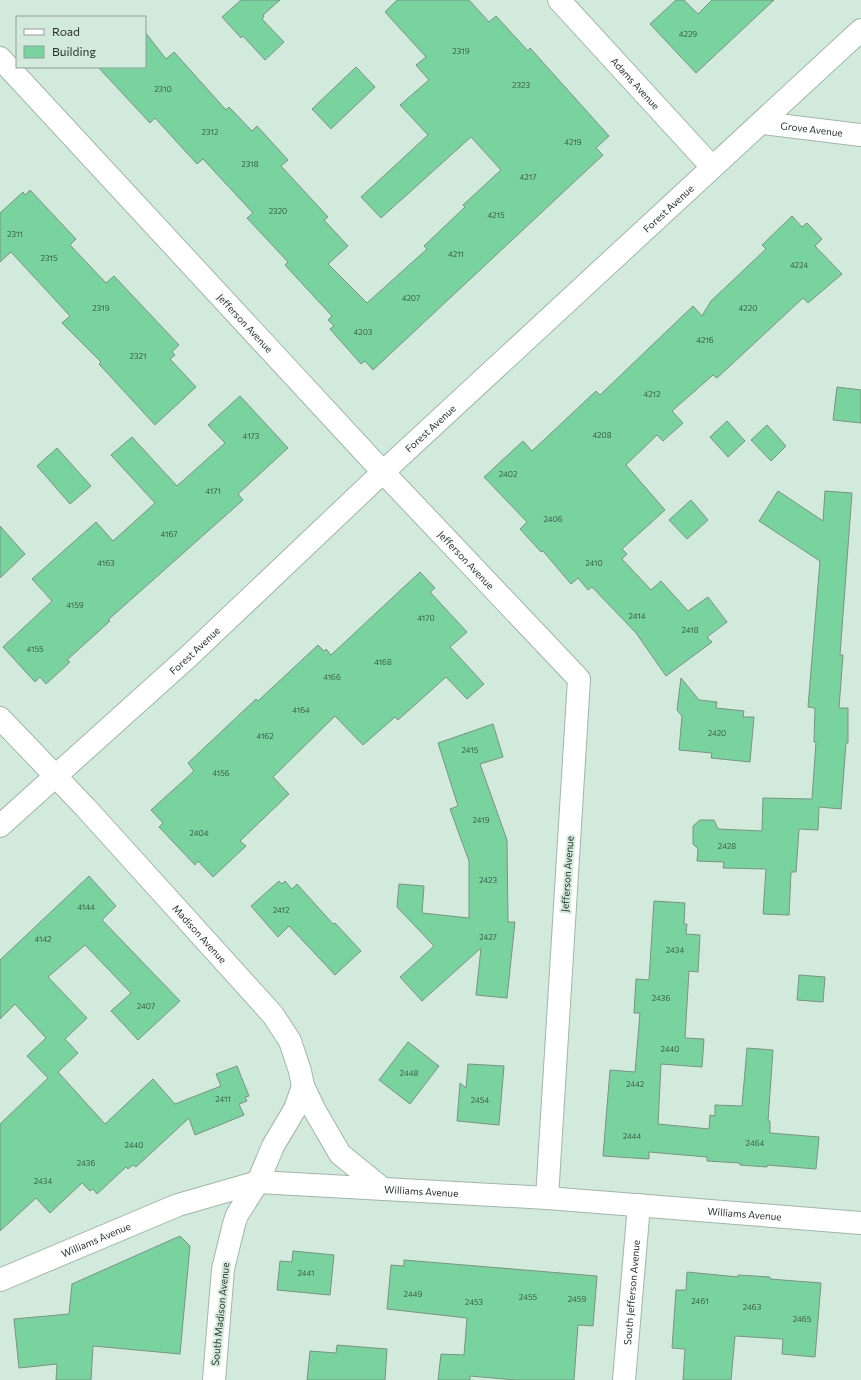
<svg xmlns="http://www.w3.org/2000/svg" width="861" height="1380" viewBox="0 0 861 1380" font-family="Commissioner,sans-serif">
  <style>
    .building { fill: #79d39e; stroke: #7c9284 }
    .lines { fill: none; stroke-linecap: round; stroke-linejoin: round }
    .minor-casing { stroke: #a0b7a8; stroke-width: 24 }
    .tertiary-casing { stroke: #a0b7a8; stroke-width: 24 }
    .minor { stroke: #fff; stroke-width: 22 }
    .tertiary { stroke: #fff; stroke-width: 22 }
    .labels { text-anchor: middle; dominant-baseline: central; stroke-width: 4; stroke-linejoin: round; paint-order: stroke }
    .number-label { font-size: 8px; fill: #3e5b49 }
    .street-label { font-size: 10px; fill: #2a332d; stroke: #d2eadb }
  </style>
  <rect width="100%" height="100%" fill="#d2eadb"/>
  <!-- building -->
  <g class="building">
    <polygon points="241,0 280,0 263,15 264,16 262,19 284,42 265,60 243,36 241,38 222,17"/>
    <polygon points="397,0 469,0 489,22 496,16 528,51 530,48 609,136 596,148 603,155 373,370 365,361 361,364 330,329 334,326 328,320 332,316 285,265 288,262 247,218 253,213 203,159 197,164 155,118 150,123 98,67 145,67 145,32 166,59 174,52 226,110 229,107 252,131 257,126 288,160 281,166 328,217 324,220 348,246 328,264 367,303 427,249 424,246 465,207 463,205 501,170 471,137 381,218 361,197 428,135 400,105 429,80 416,65 426,57 385,12"/>
    <polygon points="676,0 684,0 698,14 712,0 774,0 696,73 650,24"/>
    <polygon points="356,67 375,87 331,129 312,109"/>
    <polygon points="30,190 76,239 70,245 106,283 114,276 179,345 172,352 175,355 170,359 196,387 155,425 99,364 101,362 62,323 70,316 11,252 0,262 0,213 23,192 25,195"/>
    <polygon points="792,216 802,227 807,223 822,239 815,246 842,274 808,303 803,298 717,378 713,375 672,411 683,423 663,441 657,435 626,465 665,510 622,549 627,554 622,559 651,590 661,581 688,611 708,597 727,622 707,637 712,642 666,676 636,633 592,587 588,590 578,578 571,584 543,551 541,552 520,529 527,522 484,477 523,441 532,451 596,391 600,395 693,306 702,316 711,301 766,249 762,245"/>
    <polygon points="837,387 861,390 861,423 833,420"/>
    <polygon points="240,396 288,448 238,494 243,500 108,620 110,621 67,660 70,662 46,684 40,677 35,682 3,647 52,601 32,579 96,522 113,541 155,503 111,455 132,437 177,486 225,443 208,425"/>
    <polygon points="727,421 745,441 728,457 710,437"/>
    <polygon points="767,425 786,446 771,461 751,440"/>
    <polygon points="57,448 91,486 70,504 37,466"/>
    <polygon points="778,491 823,521 825,491 852,493 840,655 843,655 839,708 848,708 848,743 846,743 841,809 819,807 818,830 799,829 796,872 791,872 789,915 763,914 766,869 723,868 724,862 697,861 698,849 693,844 693,826 700,820 714,820 718,829 762,831 763,798 812,799 816,742 814,742 815,708 808,707 820,561 759,521"/>
    <polygon points="691,500 708,520 687,539 669,520"/>
    <polygon points="0,526 25,554 0,578"/>
    <polygon points="420,572 435,588 430,592 467,632 450,647 484,684 467,699 446,677 398,720 395,717 363,745 335,716 273,777 289,794 240,841 246,846 213,877 198,861 195,865 159,827 163,823 151,810 194,771 188,763 256,699 258,701 318,645 324,651 326,649 331,655"/>
    <polygon points="681,678 699,700 717,702 716,708 744,711 743,717 754,717 750,762 711,758 712,753 679,750 682,716 677,710"/>
    <polygon points="493,724 503,757 480,764 507,840 508,922 515,922 507,998 476,995 481,948 422,1001 400,977 434,946 397,907 399,884 424,886 422,913 469,918 469,861 450,809 458,806 438,743"/>
    <polygon points="89,876 116,906 102,920 180,1001 138,1040 111,1011 131,993 85,945 48,977 87,1018 65,1039 78,1053 58,1072 105,1124 153,1079 175,1104 221,1086 216,1074 237,1066 249,1096 245,1097 247,1101 239,1104 244,1115 195,1135 189,1118 136,1167 133,1165 128,1169 126,1167 97,1194 93,1189 90,1191 82,1183 50,1213 36,1198 0,1231 0,1124 48,1078 27,1056 46,1038 15,1004 0,1019 0,960"/>
    <polygon points="279,881 282,884 285,881 292,889 297,884 333,924 335,923 361,951 335,975 289,926 278,937 251,906"/>
    <polygon points="654,901 685,903 684,924 687,924 686,934 700,935 698,972 689,971 685,1038 704,1039 702,1067 661,1064 658,1124 709,1129 710,1115 715,1116 715,1105 742,1106 747,1048 773,1050 768,1121 770,1121 770,1133 819,1137 816,1169 767,1165 767,1167 740,1165 740,1163 707,1161 707,1157 649,1152 649,1159 603,1156 610,1070 635,1072 640,1013 634,1013 636,979 649,980"/>
    <polygon points="799,975 825,977 823,1002 797,1000"/>
    <polygon points="408,1042 439,1066 410,1104 379,1080"/>
    <polygon points="468,1064 504,1066 499,1125 457,1121 460,1083 466,1088"/>
    <polygon points="180,1236 190,1246 180,1354 93,1346 91,1380 56,1380 57,1364 19,1368 14,1319 69,1314 72,1284"/>
    <polygon points="293,1251 334,1255 330,1295 277,1290 280,1261 292,1262"/>
    <polygon points="404,1260 597,1276 593,1326 578,1325 574,1380 516,1380 470,1376 470,1380 438,1380 441,1354 464,1355 467,1318 387,1309 391,1265 404,1266"/>
    <polygon points="687,1272 738,1277 738,1275 770,1277 770,1279 821,1283 815,1357 782,1354 783,1339 735,1336 731,1380 683,1380 685,1349 672,1348 676,1290 686,1290"/>
    <polygon points="337,1345 387,1349 385,1380 307,1380 310,1351 336,1353"/>
  </g>
  <g class="lines">
    <!-- minor casing -->
    <g class="minor-casing">
      <g id="minor">
        <path id="s1" d="M 559,0 L 712,167"/>
        <path id="s2" d="M 0,58 L 383,472 L 579,679 L 547,1198"/>
        <path id="s3" d="M 762,123 L 861,135"/>
        <path id="s4" d="M 0,718 L 85,807 L 273,1015 L 290,1041 L 300,1071 L 303,1086 L 295,1109 L 273,1146 L 258,1182 L 237,1215 L 234,1224 L 223,1269 L 214,1380"/>
        <path id="s5" d="M 0,826 L 189,656 L 383,472 L 861,30"/>
        <path id="s6" d="M 624,1380 L 639,1205"/>
      </g>
    </g>
    <!-- tertiary casing -->
    <g class="tertiary-casing">
      <g id="tertiary">
        <polyline points="303,1086 315,1111 340,1154 383,1189"/>
        <path id="s7" d="M 0,1280 L 178,1205 L 258,1182 L 547,1198 L 861,1223"/>
      </g>
    </g>
    <!-- minor -->
    <use href="#minor" class="minor"/>
    <!-- tertiary -->
    <use href="#tertiary" class="tertiary"/>
  </g>
  <g class="labels">
    <!-- number labels -->
    <g class="number-label">
      <text x="688" y="34">4229</text>
      <text x="461" y="51">2319</text>
      <text x="521" y="85">2323</text>
      <text x="163" y="89">2310</text>
      <text x="210" y="132">2312</text>
      <text x="573" y="142">4219</text>
      <text x="250" y="164">2318</text>
      <text x="528" y="177">4217</text>
      <text x="278" y="211">2320</text>
      <text x="496" y="215">4215</text>
      <text x="15" y="234">2311</text>
      <text x="456" y="254">4211</text>
      <text x="49" y="258">2315</text>
      <text x="799" y="265">4224</text>
      <text x="411" y="298">4207</text>
      <text x="101" y="308">2319</text>
      <text x="748" y="308">4220</text>
      <text x="363" y="332">4203</text>
      <text x="705" y="340">4216</text>
      <text x="138" y="356">2321</text>
      <text x="652" y="394">4212</text>
      <text x="602" y="435">4208</text>
      <text x="251" y="436">4173</text>
      <text x="508" y="474">2402</text>
      <text x="213" y="491">4171</text>
      <text x="553" y="519">2406</text>
      <text x="169" y="534">4167</text>
      <text x="106" y="563">4163</text>
      <text x="594" y="563">2410</text>
      <text x="75" y="605">4159</text>
      <text x="637" y="616">2414</text>
      <text x="426" y="618">4170</text>
      <text x="690" y="630">2418</text>
      <text x="35" y="649">4155</text>
      <text x="383" y="662">4168</text>
      <text x="332" y="677">4166</text>
      <text x="301" y="710">4164</text>
      <text x="717" y="733">2420</text>
      <text x="265" y="736">4162</text>
      <text x="470" y="750">2415</text>
      <text x="221" y="773">4156</text>
      <text x="481" y="820">2419</text>
      <text x="199" y="833">2404</text>
      <text x="727" y="846">2428</text>
      <text x="488" y="880">2423</text>
      <text x="86" y="907">4144</text>
      <text x="281" y="910">2412</text>
      <text x="488" y="937">2427</text>
      <text x="43" y="939">4142</text>
      <text x="675" y="950">2434</text>
      <text x="661" y="998">2436</text>
      <text x="146" y="1006">2407</text>
      <text x="670" y="1049">2440</text>
      <text x="409" y="1073">2448</text>
      <text x="635" y="1084">2442</text>
      <text x="223" y="1099">2411</text>
      <text x="480" y="1100">2454</text>
      <text x="632" y="1136">2444</text>
      <text x="755" y="1143">2464</text>
      <text x="134" y="1145">2440</text>
      <text x="86" y="1163">2436</text>
      <text x="43" y="1181">2434</text>
      <text x="306" y="1273">2441</text>
      <text x="413" y="1294">2449</text>
      <text x="528" y="1297">2455</text>
      <text x="577" y="1299">2459</text>
      <text x="700" y="1301">2461</text>
      <text x="474" y="1302">2453</text>
      <text x="752" y="1307">2463</text>
      <text x="802" y="1319">2465</text>
    </g>
    <!-- street labels -->
    <g class="street-label">
      <text stroke="none"><textPath href="#s1" startOffset="113">Adams Avenue</textPath></text>
      <text stroke="none"><textPath href="#s3" startOffset="50">Grove Avenue</textPath></text>
      <text stroke="none"><textPath href="#s5" startOffset="910">Forest Avenue</textPath></text>
      <text stroke="none"><textPath href="#s2" startOffset="361">Jefferson Avenue</textPath></text>
      <text stroke="none"><textPath href="#s5" startOffset="586">Forest Avenue</textPath></text>
      <text stroke="none"><textPath href="#s2" startOffset="685">Jefferson Avenue</textPath></text>
      <text stroke="none"><textPath href="#s5" startOffset="262">Forest Avenue</textPath></text>
      <text transform="translate(567 874) rotate(-86)">Jefferson Avenue</text>
      <text stroke="none"><textPath href="#s4" startOffset="294">Madison Avenue</textPath></text>
      <text stroke="none"><textPath href="#s7" startOffset="440">Williams Avenue</textPath></text>
      <text stroke="none"><textPath href="#s7" startOffset="764">Williams Avenue</textPath></text>
      <text stroke="none"><textPath href="#s7" startOffset="104">Williams Avenue</textPath></text>
      <text stroke="none"><textPath href="#s6" startOffset="88">South Jefferson Avenue</textPath></text>
      <text transform="translate(220 1314) rotate(-84)">South Madison Avenue</text>
    </g>
  </g>
  <!-- legend -->
  <rect x="16" y="16" width="130" height="52" fill="#d2eadb" stroke="#8fa195"/>
  <rect x="24" y="29" width="20" height="6" fill="#ffffff" stroke="#8fa195"/>
  <text x="52" y="36" font-size="12" fill="#2a332d">Road</text>
  <rect x="24" y="46" width="20" height="12" fill="#79d39e" stroke="#8fa195"/>
  <text x="52" y="56" font-size="12" fill="#2a332d">Building</text>
</svg>
